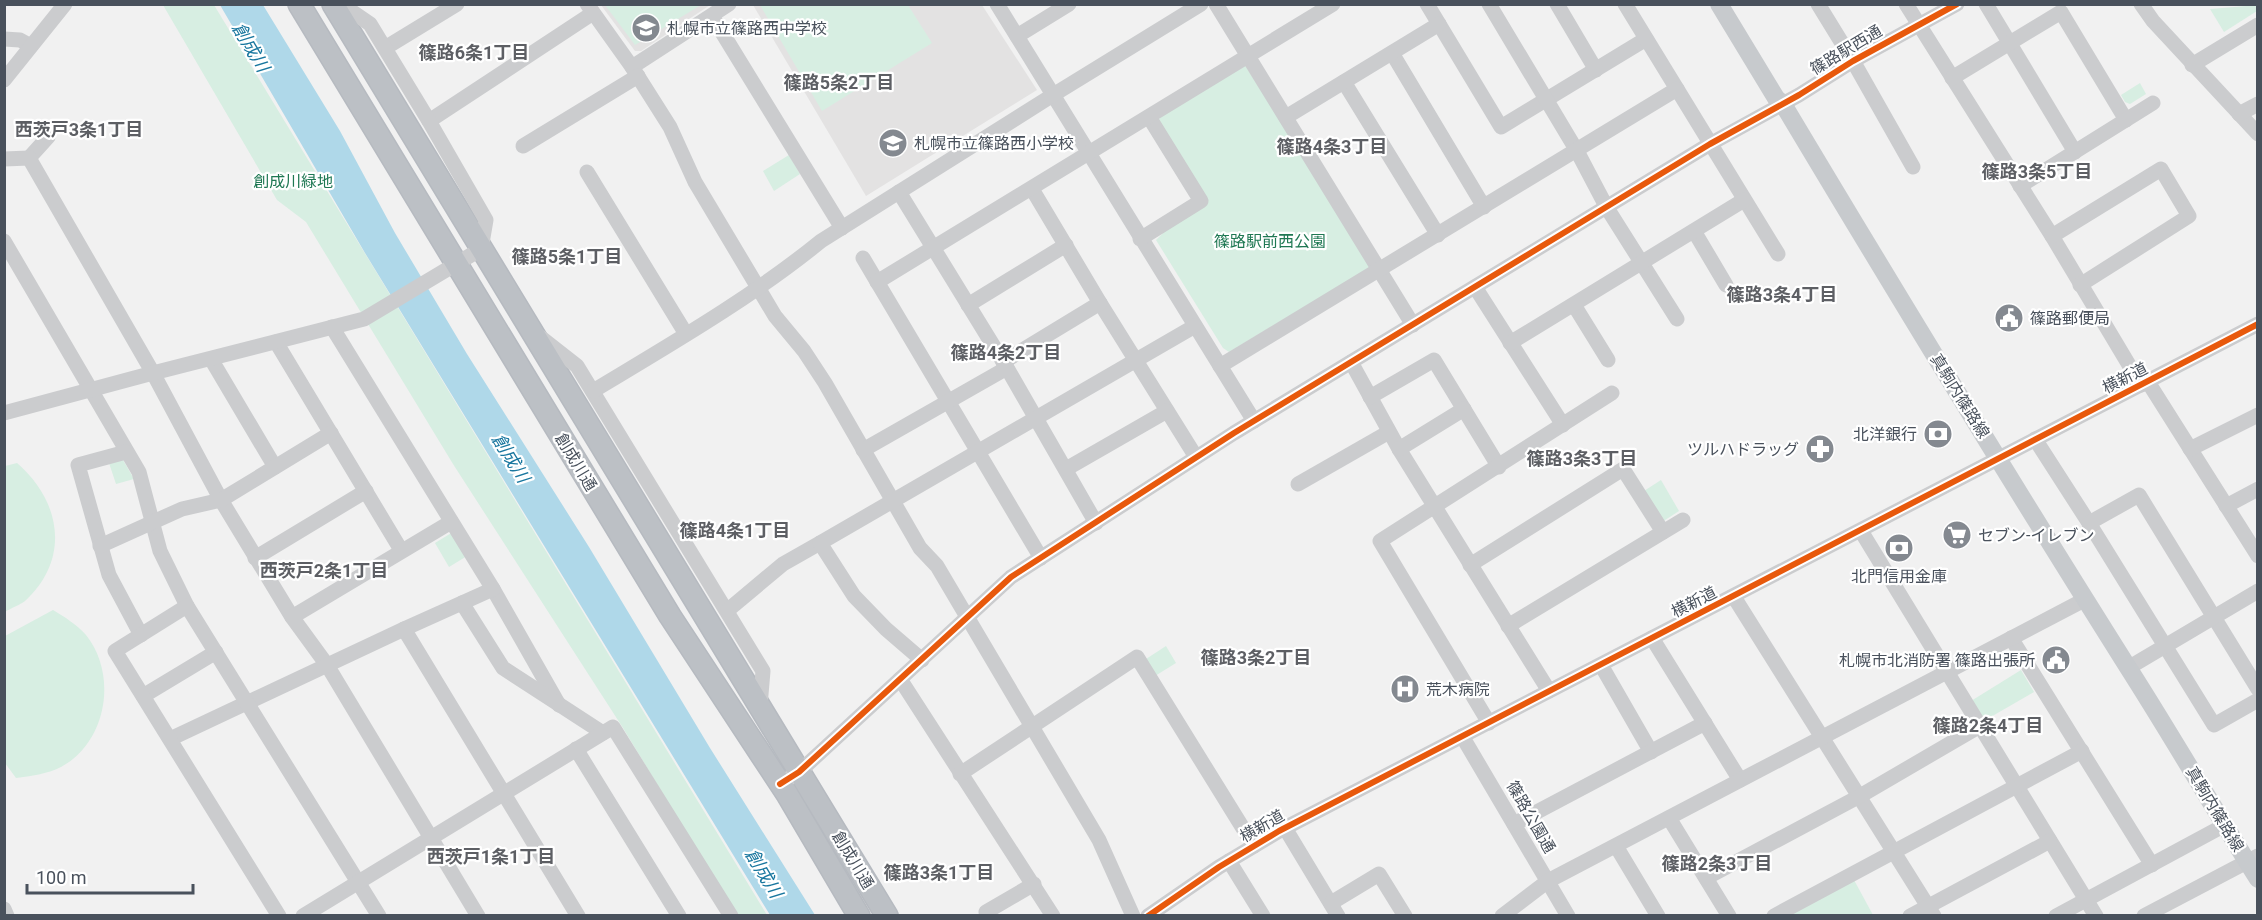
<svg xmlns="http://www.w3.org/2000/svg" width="2262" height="920" viewBox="0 0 2262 920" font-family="Roboto,'Noto Sans JP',sans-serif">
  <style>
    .education { fill: #e3e2e2 }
    .green { fill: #d7eee2 }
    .water { fill: #afd8e9 }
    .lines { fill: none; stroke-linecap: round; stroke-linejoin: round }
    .highway-casing { stroke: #b6bac0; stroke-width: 24 }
    .minor { stroke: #cbccce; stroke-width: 15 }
    .major { stroke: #c7cacd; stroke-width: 18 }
    .highway { stroke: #bcc0c5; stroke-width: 21 }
    .cycleway-casing { stroke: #fff; stroke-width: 10 }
    .cycleway { stroke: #e8590c; stroke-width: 6 }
    .labels { text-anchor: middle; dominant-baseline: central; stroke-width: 4.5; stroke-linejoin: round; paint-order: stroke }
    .poi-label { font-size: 16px; fill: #49515c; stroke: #fff; text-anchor: start }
    .street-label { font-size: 16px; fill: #49515c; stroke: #fff }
    .park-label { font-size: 16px; fill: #1f7853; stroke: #fff }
    .water-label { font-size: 18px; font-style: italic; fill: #19779f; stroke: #fff }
    .neighbourhood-label { font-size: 18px; font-weight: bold; fill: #5d5f64; stroke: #fff }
  </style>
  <rect width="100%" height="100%" fill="#f1f1f1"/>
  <!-- education -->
  <g class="education">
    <polygon points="601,5 710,5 641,51 635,51"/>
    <polygon points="753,5 982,5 1037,90 866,196"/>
  </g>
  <!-- green -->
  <g class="green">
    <polygon points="163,5 214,5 767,915 736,915 623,728 453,464 306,222 277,200"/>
    <polygon points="605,5 701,5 635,45"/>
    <polygon points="760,5 908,5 932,43 822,111"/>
    <polygon points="2258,5 2257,11 2224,32 2210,9"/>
    <polygon points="1245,65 1370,263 1369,268 1229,352 1223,348 1156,240 1165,231 1208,202 1158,123 1160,117"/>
    <polygon points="2140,83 2146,94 2130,104 2125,102 2121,95"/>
    <polygon points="789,155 800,174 774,191 763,171"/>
    <polygon points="123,460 134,479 116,484 109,463"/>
    <path d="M 17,463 C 61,501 71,559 25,601 C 20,605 11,608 5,612 L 5,466 Z"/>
    <polygon points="1661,480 1679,511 1662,522 1644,491"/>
    <polygon points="453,532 467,556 449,567 435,543"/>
    <path d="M 53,610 C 65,617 77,625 86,635 C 118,675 107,742 61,767 C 47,774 31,776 16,778 L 5,763 L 5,636 Z"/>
    <polygon points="1166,646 1176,663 1155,676 1146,659"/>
    <polygon points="2021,670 2034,692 1982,722 1971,701"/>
    <polygon points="1854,880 1873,915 1795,916 1793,912"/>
  </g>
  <!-- water -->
  <polygon class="water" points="220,5 263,5 340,131 395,233 467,354 589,547 710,748 815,915 770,915 365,253"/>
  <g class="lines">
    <!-- highway casing -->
    <g class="highway-casing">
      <g id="highway">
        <polyline points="299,4 670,616 787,794 859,916"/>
        <polyline points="333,4 887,916"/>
      </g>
    </g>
    <!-- minor -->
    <g class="minor">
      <polyline points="587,4 632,67 670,127 695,182 775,316 804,351 825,383 920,548 937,566 1099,840 1133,916"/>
      <polyline points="997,4 1254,421"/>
      <polyline points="1216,4 1413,325"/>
      <polyline points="1427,4 1501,127 1646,39"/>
      <polyline points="1489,4 1577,151 1607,208 1677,319"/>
      <polyline points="1557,4 1596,70"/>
      <polyline points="1625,4 1778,254"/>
      <polyline points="1818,4 1853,61 1913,167"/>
      <polyline points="1906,4 2052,236 2141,385"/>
      <polyline points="1986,4 2075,152"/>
      <polyline points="2141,4 2153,21 2258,134"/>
      <polyline points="712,16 842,228"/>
      <polyline points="1017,36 1069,4"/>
      <polyline points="4,39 20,40 31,46"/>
      <polyline points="385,48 457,4"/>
      <polyline points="1392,53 1484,207"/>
      <polyline points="2192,65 2258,25"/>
      <polyline points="632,67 729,4"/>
      <polyline points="1952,78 2061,12 2126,120"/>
      <polyline points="4,80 65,4"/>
      <polyline points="1344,82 1438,235"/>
      <polyline points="2239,114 2258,104"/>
      <polyline points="1286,117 1439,24"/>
      <polyline points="429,121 593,13"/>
      <polyline points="523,146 638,76"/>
      <polyline points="29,158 48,137"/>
      <polyline points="4,159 29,158 153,373 221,500 292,617 327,665 478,916"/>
      <polyline points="587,172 686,334"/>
      <polyline points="2020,186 2153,103"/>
      <polyline points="1032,189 1100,303 1196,457"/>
      <polyline points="899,192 1007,368 1096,523"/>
      <polyline points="1694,231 1726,285"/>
      <polyline points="2052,236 2161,169 2189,216 2080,285"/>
      <polyline points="1140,239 1201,201 1149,117"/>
      <polyline points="4,241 139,472 160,551 187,606"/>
      <polyline points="863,258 1041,558"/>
      <polyline points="877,282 1333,4"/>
      <polyline points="1475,287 1563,425"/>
      <polyline points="968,305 1066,245"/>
      <polyline points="1574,305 1608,360"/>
      <polyline points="332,327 493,589 559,705"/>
      <polyline points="540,337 577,366 763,671 760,706"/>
      <polyline points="276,342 401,550"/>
      <polyline points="1510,343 1744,200"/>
      <polyline points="211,359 275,467"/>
      <polyline points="1003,362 1100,303"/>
      <polyline points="1351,362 1399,449 1549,691"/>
      <polyline points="1220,366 1677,89"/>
      <polyline points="2148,382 2258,556"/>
      <path d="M 593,391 C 671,344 751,298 821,241 L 1053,95 L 1201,4"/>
      <polyline points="1370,397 1434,360 1499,467"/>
      <polyline points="4,413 153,373 364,319 481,249 486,220 429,121 370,24 341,4"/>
      <polyline points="2035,439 2089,523 2214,725 2258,700"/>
      <polyline points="1399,449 1464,409"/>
      <polyline points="2190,449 2258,415"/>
      <polyline points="863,450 1007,368"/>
      <polyline points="126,452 78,465 109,575 141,635"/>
      <polyline points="1066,469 1167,411"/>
      <polyline points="1298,484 1389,432"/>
      <polyline points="2226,506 2258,489"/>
      <polyline points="2089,523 2139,495 2258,689"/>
      <polyline points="1861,531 2096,916"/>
      <polyline points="100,546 182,509 221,500 331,433"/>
      <polyline points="255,558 366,491"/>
      <polyline points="1470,565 1623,469 1663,532"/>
      <polyline points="1734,597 1934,916"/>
      <polyline points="462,603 503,668 603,733"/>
      <polyline points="728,610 783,564 820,543"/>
      <polyline points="292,617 451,522"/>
      <polyline points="1508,626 1683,520"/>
      <polyline points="404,629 578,916"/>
      <polyline points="1652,638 1740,780"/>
      <polyline points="2011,638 2152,865"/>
      <polyline points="922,660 886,629 854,596 820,543 1195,326"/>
      <polyline points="1601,665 1651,752"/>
      <polyline points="2128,668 2258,591"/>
      <polyline points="900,679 1053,916"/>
      <polyline points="143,696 216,652"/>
      <polyline points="1489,723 1380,541 1612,393"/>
      <polyline points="1462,736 1568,916"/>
      <polyline points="170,739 404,629 493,589"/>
      <polyline points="576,749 679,916"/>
      <polyline points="960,774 1137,657 1254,846"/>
      <polyline points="780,784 799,772 1011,577 1234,433 1710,144 1799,95 1853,61 1957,4"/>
      <polyline points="1669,818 1729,916"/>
      <polyline points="1514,824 1705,723"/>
      <polyline points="1285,828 1338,916"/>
      <polyline points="1616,846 1658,916"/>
      <polyline points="1229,861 1263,916"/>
      <polyline points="1706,878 1860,796 1980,726"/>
      <polyline points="1331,903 1379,874 1405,916"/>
      <polyline points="4,909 7,916"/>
      <polyline points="279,916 115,651 187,606 379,916"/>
      <polyline points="303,916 613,727 731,916"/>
      <polyline points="988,916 986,912 1034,884"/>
      <polyline points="1148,916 1219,867 1279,831 2258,324"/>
      <polyline points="1502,916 1548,881 2084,600"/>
      <polyline points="1774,916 2082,751"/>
      <polyline points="1910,916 2050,841"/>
      <polyline points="2056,916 2225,825"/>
      <polyline points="2144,916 2258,856"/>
    </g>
    <!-- major -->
    <path class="major" d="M 1719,4 L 1776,98 L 1783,104 C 1896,293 2011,482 2129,669 C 2173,738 2214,809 2258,879"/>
    <!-- highway -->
    <use href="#highway" class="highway"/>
    <!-- cycleway casing -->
    <g class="cycleway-casing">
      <g id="cycleway">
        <polyline points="780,784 799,772 1011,577 1234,433 1710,144 1799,95 1853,61 1957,4"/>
        <polyline points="1148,916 1219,867 1279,831 2258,324"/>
      </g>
    </g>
    <!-- cycleway -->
    <use href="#cycleway" class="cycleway"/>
  </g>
  <!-- icons -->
  <defs>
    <g id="school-disc" transform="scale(1.5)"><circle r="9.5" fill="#848990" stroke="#fff"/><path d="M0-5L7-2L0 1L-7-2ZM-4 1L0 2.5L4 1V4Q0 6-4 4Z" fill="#fff"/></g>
    <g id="civic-disc" transform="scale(1.5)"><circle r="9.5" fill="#848990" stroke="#fff"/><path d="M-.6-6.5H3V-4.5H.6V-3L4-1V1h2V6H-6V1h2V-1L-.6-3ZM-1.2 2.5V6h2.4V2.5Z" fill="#fff"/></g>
    <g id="bank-disc" transform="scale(1.5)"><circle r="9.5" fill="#848990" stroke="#fff"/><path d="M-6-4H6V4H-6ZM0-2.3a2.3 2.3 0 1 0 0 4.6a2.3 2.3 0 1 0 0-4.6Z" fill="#fff"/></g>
    <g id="pharmacy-disc" transform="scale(1.5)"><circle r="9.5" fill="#848990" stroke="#fff"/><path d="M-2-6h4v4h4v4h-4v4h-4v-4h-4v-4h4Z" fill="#fff"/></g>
    <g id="supermarket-disc" transform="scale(1.5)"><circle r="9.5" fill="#848990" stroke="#fff"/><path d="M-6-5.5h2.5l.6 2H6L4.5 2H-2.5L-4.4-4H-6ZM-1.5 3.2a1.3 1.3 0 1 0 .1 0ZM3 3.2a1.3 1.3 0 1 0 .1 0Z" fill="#fff"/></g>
    <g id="hospital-disc" transform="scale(1.5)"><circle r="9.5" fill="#848990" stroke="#fff"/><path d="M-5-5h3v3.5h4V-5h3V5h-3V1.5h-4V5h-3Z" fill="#fff"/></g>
  </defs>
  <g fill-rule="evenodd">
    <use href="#school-disc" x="646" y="28"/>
    <use href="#school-disc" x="893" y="143"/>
    <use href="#civic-disc" x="2009" y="318"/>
    <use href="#bank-disc" x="1938" y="434"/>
    <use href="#pharmacy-disc" x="1820" y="449"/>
    <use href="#supermarket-disc" x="1957" y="535"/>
    <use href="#bank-disc" x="1899" y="548"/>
    <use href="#civic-disc" x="2056" y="660"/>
    <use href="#hospital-disc" x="1405" y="689"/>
  </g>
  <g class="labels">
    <!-- poi labels -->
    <g class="poi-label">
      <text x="667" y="28">札幌市立篠路西中学校</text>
      <text x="914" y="143">札幌市立篠路西小学校</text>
      <text x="2030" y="318">篠路郵便局</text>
      <text x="1917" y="434" text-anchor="end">北洋銀行</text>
      <text x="1799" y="449" text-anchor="end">ツルハドラッグ</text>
      <text x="1978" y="535">セブン-イレブン</text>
      <text x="1899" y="576" text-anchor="middle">北門信用金庫</text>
      <text x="2035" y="660" text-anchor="end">札幌市北消防署 篠路出張所</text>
      <text x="1426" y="689">荒木病院</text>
    </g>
    <!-- street labels -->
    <g class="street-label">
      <text transform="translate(1846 50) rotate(-31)">篠路駅西通</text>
      <text transform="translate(2125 378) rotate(-27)">横新道</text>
      <text transform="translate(1960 396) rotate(58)">真駒内篠路線</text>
      <text transform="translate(576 462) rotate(59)">創成川通</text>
      <text transform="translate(1694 602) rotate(-27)">横新道</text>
      <text transform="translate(2215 809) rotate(59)">真駒内篠路線</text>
      <text transform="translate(1531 817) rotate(60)">篠路公園通</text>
      <text transform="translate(1262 826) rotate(-30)">横新道</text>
      <text transform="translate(853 860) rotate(59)">創成川通</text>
    </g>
    <!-- park labels -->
    <g class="park-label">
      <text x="293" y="181">創成川緑地</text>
      <text x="1270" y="241">篠路駅前西公園</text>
    </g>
    <!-- water labels -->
    <g class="water-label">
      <text transform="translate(251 47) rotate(59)">創成川</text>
      <text transform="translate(511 458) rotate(58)">創成川</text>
      <text transform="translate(764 873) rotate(59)">創成川</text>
    </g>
    <!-- neighbourhood labels -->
    <g class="neighbourhood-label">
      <text x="474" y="52">篠路6条1丁目</text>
      <text x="839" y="82">篠路5条2丁目</text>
      <text x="79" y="129">西茨戸3条1丁目</text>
      <text x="1332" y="146">篠路4条3丁目</text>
      <text x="2037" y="171">篠路3条5丁目</text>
      <text x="567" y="256">篠路5条1丁目</text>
      <text x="1782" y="294">篠路3条4丁目</text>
      <text x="1006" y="352">篠路4条2丁目</text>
      <text x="1582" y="458">篠路3条3丁目</text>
      <text x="735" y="530">篠路4条1丁目</text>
      <text x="324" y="570">西茨戸2条1丁目</text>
      <text x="1256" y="657">篠路3条2丁目</text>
      <text x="1988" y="725">篠路2条4丁目</text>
      <text x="491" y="856">西茨戸1条1丁目</text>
      <text x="1717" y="863">篠路2条3丁目</text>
      <text x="939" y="872">篠路3条1丁目</text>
    </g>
  </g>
  <!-- border -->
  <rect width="2262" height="920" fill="none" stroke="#49515c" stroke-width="12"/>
  <!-- scale -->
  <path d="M27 884v9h166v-9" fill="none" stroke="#49515c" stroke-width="3"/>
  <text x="36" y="884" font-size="18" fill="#49515c" stroke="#ffffff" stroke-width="4.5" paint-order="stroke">100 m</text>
</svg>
